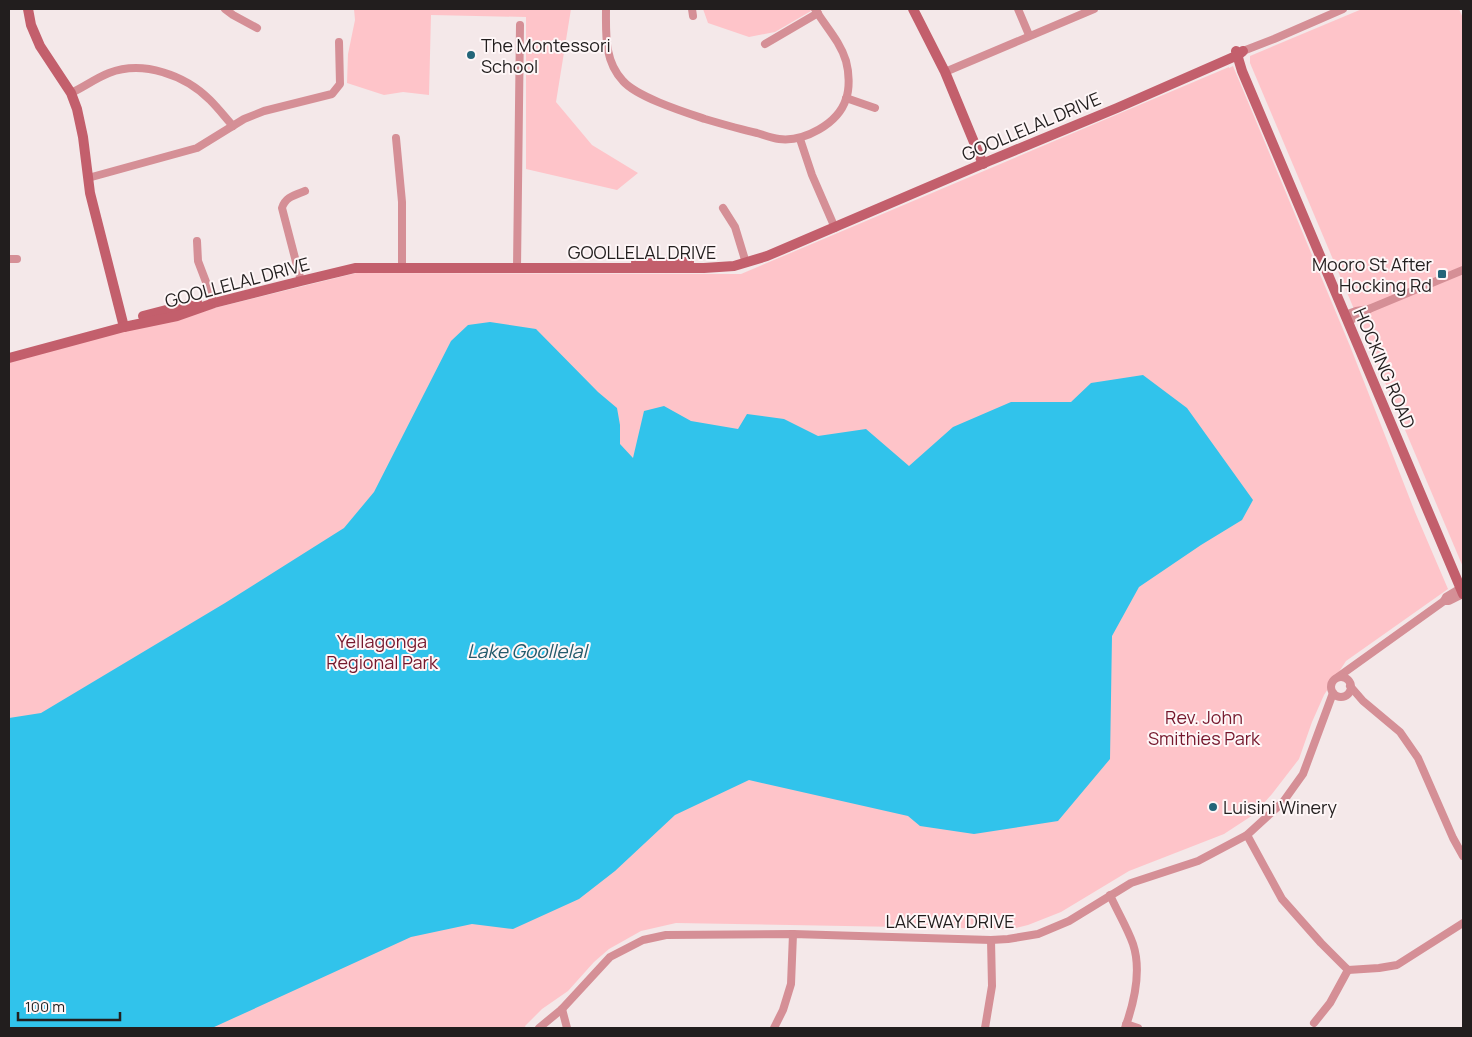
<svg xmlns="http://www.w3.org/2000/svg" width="1472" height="1037" viewBox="0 0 1472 1037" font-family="Manrope,sans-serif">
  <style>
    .green { fill: #fec4c9 }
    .water { fill: #31c3eb }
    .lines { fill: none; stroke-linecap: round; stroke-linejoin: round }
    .street { stroke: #d58f96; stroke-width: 8 }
    .secondary { stroke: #c35f6c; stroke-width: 10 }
    .poi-dot { fill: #236579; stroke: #fef6f7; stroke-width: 2 }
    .labels { text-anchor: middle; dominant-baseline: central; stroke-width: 4; stroke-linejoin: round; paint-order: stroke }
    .poi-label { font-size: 18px; fill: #221e1e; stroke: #fef6f7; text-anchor: start }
    .street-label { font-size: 18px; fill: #221e1e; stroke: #fef6f7 }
    .park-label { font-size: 18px; fill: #75182d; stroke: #fef6f7 }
    .water-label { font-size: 19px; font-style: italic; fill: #235a6b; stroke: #fef6f7 }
  </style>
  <rect width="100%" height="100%" fill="#f4e8e9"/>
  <!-- green -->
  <g class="green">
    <polygon points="354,9 571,9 556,102 592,145 638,173 617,190 526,169 526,17 431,15 429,95 403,92 384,95 347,83 348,54 355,20"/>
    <polygon points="703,9 810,9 811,11 775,32 749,37 708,23"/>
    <polygon points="1362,9 1459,9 1463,18 1463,567 1250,63 1250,56"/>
    <polygon points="1233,66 1350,346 1415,512 1448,589 1346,661 1324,695 1312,722 1299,759 1272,794 1253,815 1224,834 1129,871 1061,912 1028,925 1012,929 676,923 641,931 609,949 594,962 568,991 542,1009 525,1026 526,1028 9,1028 9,359 356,273 741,274 1229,67 1229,68"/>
  </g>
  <!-- water -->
  <polygon class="water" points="490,322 536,329 598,392 617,408 620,425 620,444 633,458 644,411 664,406 691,421 738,429 747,414 784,419 818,436 866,429 909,466 953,427 1011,402 1071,402 1091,383 1143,375 1187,408 1253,500 1242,520 1201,545 1139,587 1112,636 1110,759 1058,821 974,834 920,826 908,816 749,780 675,815 615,871 579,899 513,929 472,924 411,937 212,1028 9,1028 9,718 41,713 225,603 344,528 374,492 451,341 468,325"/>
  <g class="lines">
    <!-- street -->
    <g class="street">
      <polyline points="225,9 233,15 257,28"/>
      <path d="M 606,9 C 606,34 604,61 623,81 C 637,97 684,112 705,119 C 722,124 739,129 757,133 C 764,135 771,138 779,139 C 804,142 838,124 846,99 C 850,88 849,72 846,61 C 840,41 825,26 815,9"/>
      <polyline points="692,9 693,16"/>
      <polyline points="1018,9 1029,35"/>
      <polyline points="765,44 818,13"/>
      <polyline points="1243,51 1274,39 1343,9"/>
      <polyline points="945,72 1094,9"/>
      <path d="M 71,93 C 84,87 96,78 109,73 C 143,60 185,75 210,100 C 218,108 225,117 233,126"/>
      <polyline points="846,98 875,108"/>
      <polyline points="396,138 402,202 402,267"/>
      <polyline points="800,139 812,175 835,228"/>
      <polyline points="88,178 197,148 244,119 264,111 332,94 340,84 339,42"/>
      <polyline points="723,208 735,227 746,263"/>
      <polyline points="197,241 198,261 214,303"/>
      <polyline points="9,259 17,259"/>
      <polyline points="517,268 520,25"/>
      <path d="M 301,281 L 282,208 C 285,197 295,195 305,191"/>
      <polyline points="1345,315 1356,311 1369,309 1463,270"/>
      <polyline points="1348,321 1364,314 1369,309"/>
      <polyline points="1444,601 1449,601 1463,594"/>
      <polyline points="1338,677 1444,601 1446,597 1461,588"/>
      <circle cx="1341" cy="687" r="10"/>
      <polyline points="1350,686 1363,701 1400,732 1418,758 1453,838 1463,856"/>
      <polyline points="1247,835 1282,899 1321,943 1348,970 1379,968 1397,965 1463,923"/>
      <path d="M 1110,895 C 1117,911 1127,927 1133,944 C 1142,971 1134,1003 1125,1028"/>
      <polyline points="562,1009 567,1028"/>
      <polyline points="1314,1023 1330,1003 1348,970"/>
      <polyline points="1126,1024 1138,1028"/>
      <polyline points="539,1028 562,1009 610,957 643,940 666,935 793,934 991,940 1008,939 1038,934 1069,921 1131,883 1198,861 1247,835 1283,802 1303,774 1333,693"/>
      <polyline points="774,1028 783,1010 791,984 793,934"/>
      <polyline points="985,1028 992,986 991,940"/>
    </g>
    <!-- secondary -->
    <g class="secondary">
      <polyline points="28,9 31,25 40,46 71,93 77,109 83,137 90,193 124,327"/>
      <polyline points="913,9 945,72 983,164"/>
      <polyline points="1236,51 1242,71 1463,594"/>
      <polyline points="636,262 689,262"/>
      <polyline points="143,316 197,302"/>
      <polyline points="9,358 124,327 177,316 214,303 301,281 355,268 704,268 734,266 767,256 989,161 1117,108 1238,55 1243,51"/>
    </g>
  </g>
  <!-- markers -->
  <g class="poi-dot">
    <circle cx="471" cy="55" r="5"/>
    <rect x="1437" y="269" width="10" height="10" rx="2.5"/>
    <circle cx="1213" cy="807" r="5"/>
  </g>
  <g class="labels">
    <!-- poi labels -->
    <g class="poi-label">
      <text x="481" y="45">The Montessori<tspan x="481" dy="21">School</tspan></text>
      <text x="1432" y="264" text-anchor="end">Mooro St After<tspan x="1432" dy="21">Hocking Rd</tspan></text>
      <text x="1223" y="807">Luisini Winery</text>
    </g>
    <!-- street labels -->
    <g class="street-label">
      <text transform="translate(1031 126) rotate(-23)">GOOLLELAL DRIVE</text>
      <text x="642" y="252">GOOLLELAL DRIVE</text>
      <text transform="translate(237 282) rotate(-15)">GOOLLELAL DRIVE</text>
      <text transform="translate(1385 368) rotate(67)">HOCKING ROAD</text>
      <text x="950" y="921">LAKEWAY DRIVE</text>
    </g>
    <!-- park labels -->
    <g class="park-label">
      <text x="382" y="641">Yellagonga<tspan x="382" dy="21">Regional Park</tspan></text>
      <text x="1204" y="717">Rev. John<tspan x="1204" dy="21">Smithies Park</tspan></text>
    </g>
    <!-- water labels -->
    <g class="water-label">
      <text x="527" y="651">Lake Goollelal</text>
    </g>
  </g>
  <!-- border -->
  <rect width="1472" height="1037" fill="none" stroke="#221e1e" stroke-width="20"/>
  <!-- scale -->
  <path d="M18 1012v8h102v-8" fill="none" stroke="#221e1e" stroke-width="2.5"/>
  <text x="25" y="1012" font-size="15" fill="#221e1e" stroke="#fef6f7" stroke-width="4" paint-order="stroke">100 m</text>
</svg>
